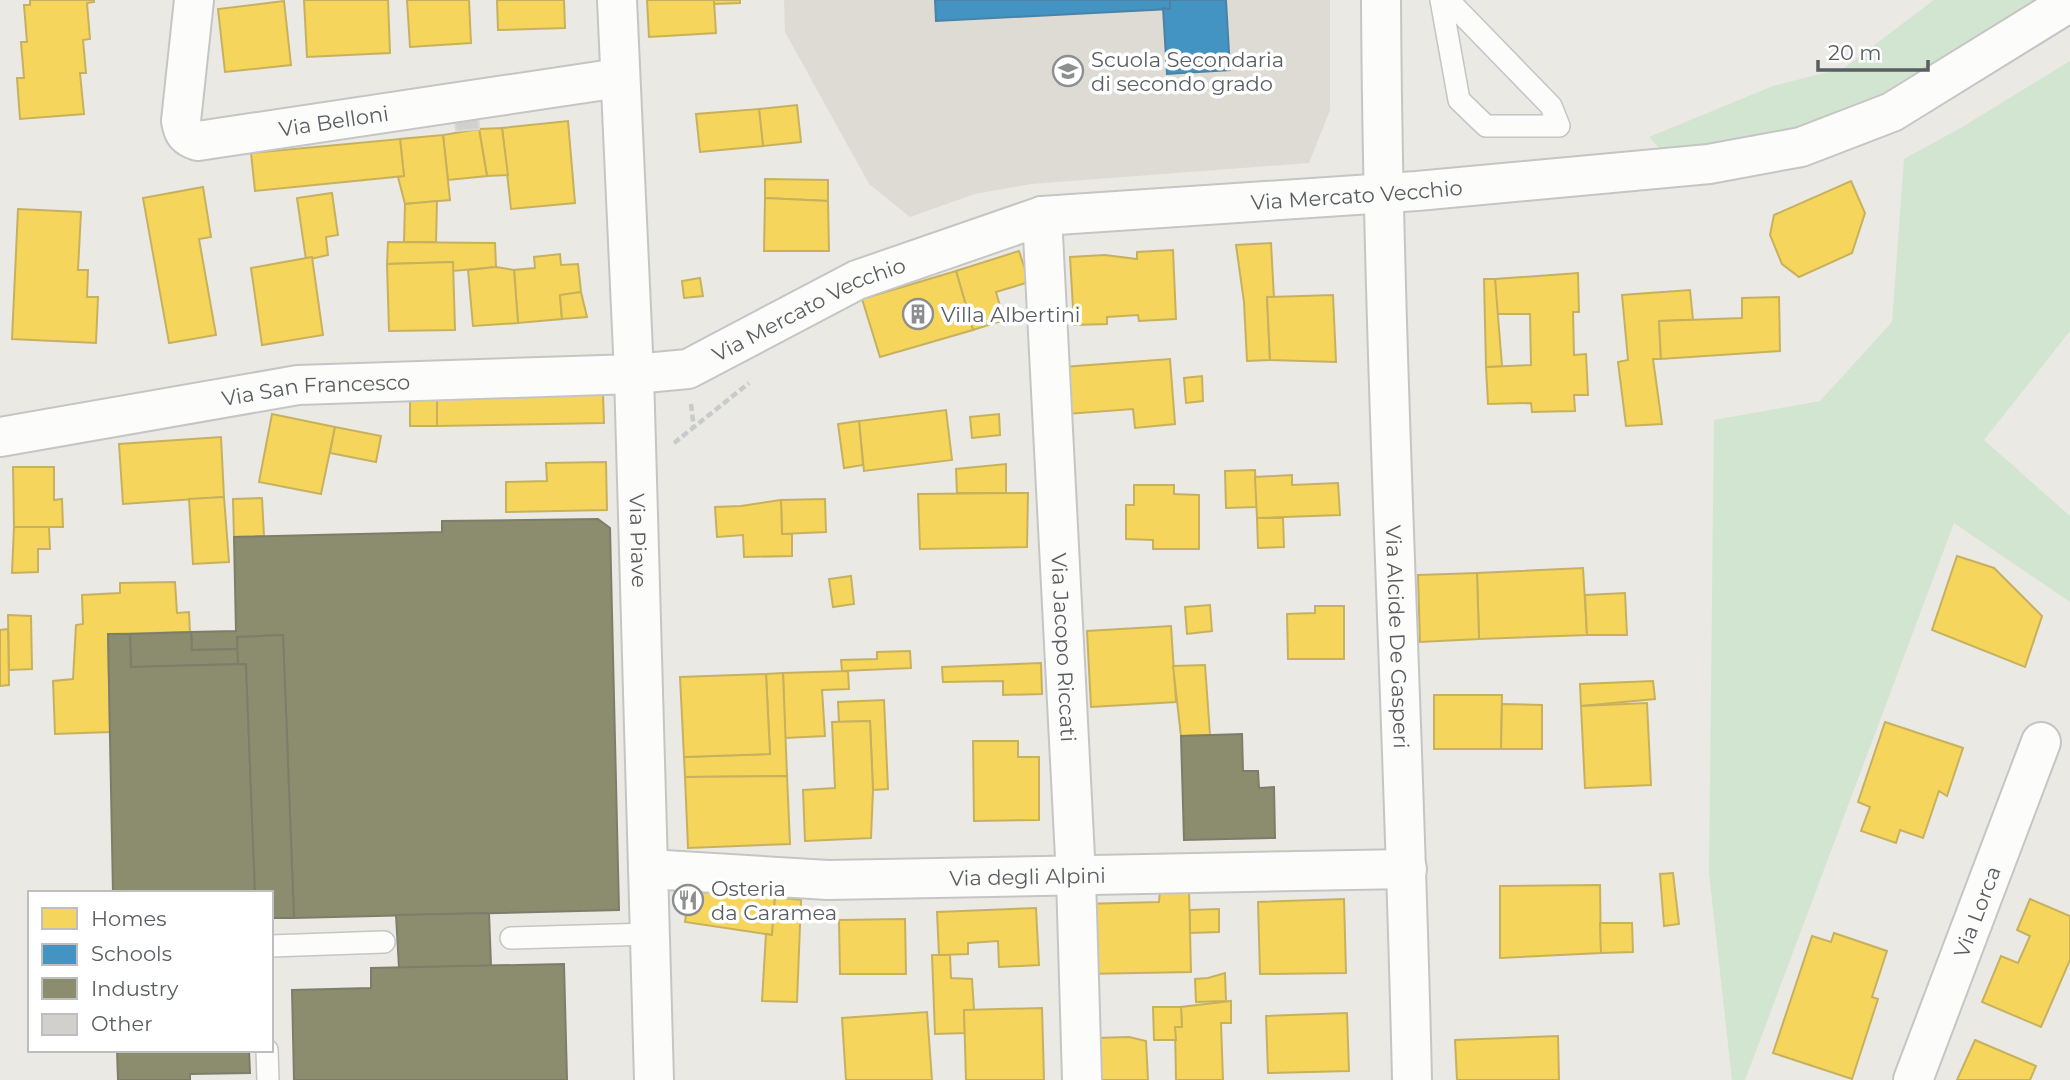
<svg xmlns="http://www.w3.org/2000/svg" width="2070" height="1080" viewBox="0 0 2070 1080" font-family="Montserrat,sans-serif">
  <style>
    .education { fill: #dddbd4 }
    .green { fill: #d2e5d0 }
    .homes { fill: #f6d55c; stroke: #c7b15e; stroke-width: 2 }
    .schools { fill: #4393c3; stroke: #4a83a6; stroke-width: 2 }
    .industry { fill: #8c8c6e; stroke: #7d7e6a; stroke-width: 2 }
    .building { fill: #d1d0cd; stroke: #d9d8d4; stroke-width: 2 }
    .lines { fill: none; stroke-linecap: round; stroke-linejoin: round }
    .service-casing { stroke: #c5c5c5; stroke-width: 24 }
    .minor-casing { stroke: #c5c5c5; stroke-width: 42 }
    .path { stroke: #c7cbc9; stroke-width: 4.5; stroke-dasharray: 7 3.5; stroke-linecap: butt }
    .service { stroke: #fcfcfb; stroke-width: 21 }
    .minor { stroke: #fcfcfb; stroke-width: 38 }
    .labels { text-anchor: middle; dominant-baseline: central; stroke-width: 7; stroke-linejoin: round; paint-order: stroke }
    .poi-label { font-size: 21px; fill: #5a5d62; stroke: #fff; text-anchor: start }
    .street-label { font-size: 21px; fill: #5a5d62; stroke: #fff }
  </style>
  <rect width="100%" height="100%" fill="#eae9e4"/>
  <!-- education -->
  <polygon class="education" points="784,0 1330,0 1330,110 1309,163 1031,184 975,194 910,217 869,184 785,32"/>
  <!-- green -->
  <g class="green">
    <polygon points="1934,0 2043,0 1931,69 1815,131 1663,152 1649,137 1773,86 1844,68"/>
    <polygon points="2070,61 2070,331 1984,440 2070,516 2070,602 1954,523 1745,1080 1732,1080 1709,873 1714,420 1820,401 1892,322 1904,159 1964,126"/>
  </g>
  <!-- homes -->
  <g class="homes">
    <polygon points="30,0 94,0 94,2 87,3 90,39 83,40 86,73 80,73 84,114 20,119 17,78 24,78 21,42 27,42 24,5 30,5"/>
    <polygon points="304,0 388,0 390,53 307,57"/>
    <polygon points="407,0 469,0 471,43 410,47"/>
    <polygon points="497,0 564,0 565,28 498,30"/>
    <polygon points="647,0 714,0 716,33 649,37"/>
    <polygon points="714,0 740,0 740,3 714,4"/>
    <polygon points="284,1 291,65 225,72 218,9"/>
    <polygon points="797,105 801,142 763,146 759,109"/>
    <polygon points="759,109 763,146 700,152 696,114"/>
    <polygon points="568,121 575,203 511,209 502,128"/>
    <polygon points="502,128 508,175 487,176 479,129"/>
    <polygon points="479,129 487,176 448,180 443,135"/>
    <polygon points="443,135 450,200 405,204 398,177 404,176 400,139"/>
    <polygon points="400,139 404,176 255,191 251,153"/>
    <polygon points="765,179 828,180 828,201 765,198"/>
    <polygon points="1851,181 1865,213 1852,253 1799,277 1782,264 1770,235 1774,215"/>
    <polygon points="203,187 211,237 199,239 216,335 169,343 143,198"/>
    <polygon points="332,193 338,235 326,237 328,255 306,260 297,198"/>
    <polygon points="765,198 828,201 829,251 764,251"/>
    <polygon points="437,201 436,242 404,242 405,204"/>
    <polygon points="18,209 81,212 78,270 88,270 87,297 98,297 96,343 12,339"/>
    <polygon points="388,242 495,243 496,267 453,271 453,262 387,264"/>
    <polygon points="1271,243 1274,298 1267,297 1270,360 1247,361 1244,302 1236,245"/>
    <polygon points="1173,250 1176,319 1139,321 1138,315 1107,317 1107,324 1074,325 1070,257 1105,255 1137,259 1137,252"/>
    <polygon points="1019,251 1029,282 996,292 1004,320 973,330 956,271"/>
    <polygon points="560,254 561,265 578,264 581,292 560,295 562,319 518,323 514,270 535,268 534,257"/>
    <polygon points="312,257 323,335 262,345 251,268"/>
    <polygon points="453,262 455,330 389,331 387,264"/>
    <polygon points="496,267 514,270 518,323 473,326 468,270"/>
    <polygon points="956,271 973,330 880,357 862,299"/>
    <polygon points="1578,273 1579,312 1573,312 1574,355 1586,354 1588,395 1574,395 1575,411 1532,412 1531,403 1488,404 1486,367 1531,365 1530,314 1496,314 1495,279"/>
    <polygon points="700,278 703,296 684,298 682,281"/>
    <polygon points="1484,279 1495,279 1502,366 1486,367"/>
    <polygon points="1690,290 1693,320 1659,321 1661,359 1653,359 1662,424 1626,426 1618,362 1628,360 1622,295"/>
    <polygon points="581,292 587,317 562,319 560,295"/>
    <polygon points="1333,295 1336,362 1270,360 1267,297"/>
    <polygon points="1779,297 1780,351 1661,359 1659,321 1742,318 1742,298"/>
    <polygon points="1170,359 1175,424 1135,428 1133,409 1067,414 1063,367"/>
    <polygon points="1202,376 1203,401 1186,403 1184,378"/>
    <polygon points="603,394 604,423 437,426 437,396"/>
    <polygon points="437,396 437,426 410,426 410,397"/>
    <polygon points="946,410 952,460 864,471 859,421"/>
    <polygon points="272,414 335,427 321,494 259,482"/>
    <polygon points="999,414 1000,435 972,438 970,417"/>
    <polygon points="859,421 863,465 844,468 838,424"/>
    <polygon points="335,427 381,436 376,462 330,453"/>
    <polygon points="221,437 224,497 123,504 119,444"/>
    <polygon points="606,462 607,510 506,512 506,482 547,481 546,463"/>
    <polygon points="1006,464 1006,493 957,493 956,469"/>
    <polygon points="13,467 54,467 54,500 62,499 63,527 14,527"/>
    <polygon points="1255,470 1257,507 1226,508 1225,471"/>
    <polygon points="1292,475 1292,485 1338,483 1340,515 1257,518 1255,477"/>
    <polygon points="1134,485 1174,485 1174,494 1199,495 1199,549 1153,549 1153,540 1126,539 1126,505 1134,505"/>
    <polygon points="1028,493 1027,547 920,549 918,494"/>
    <polygon points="224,497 229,562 193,564 189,499"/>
    <polygon points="262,498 264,536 234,537 233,499"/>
    <polygon points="825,499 826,532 782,534 781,500"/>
    <polygon points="781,500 782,534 792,534 792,556 744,557 743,535 717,537 715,507 741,506"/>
    <polygon points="1257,518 1283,518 1284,547 1258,548"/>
    <polygon points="14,527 49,527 50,549 38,549 38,572 12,573"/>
    <polygon points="1957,556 1994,568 2042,616 2025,667 1932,630"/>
    <polygon points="1583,568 1587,635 1479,639 1477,573"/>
    <polygon points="1477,573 1479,639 1420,642 1418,575"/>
    <polygon points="851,576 854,604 833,607 829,579"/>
    <polygon points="175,582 177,613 189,612 190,632 108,634 110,732 55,734 53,681 73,679 76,625 83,624 82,595 120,593 120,583"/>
    <polygon points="1625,593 1627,635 1587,635 1585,595"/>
    <polygon points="1210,605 1212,631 1187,634 1185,607"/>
    <polygon points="1315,606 1344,606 1344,659 1288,659 1287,614 1315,613"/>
    <polygon points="8,615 31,616 32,669 9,670"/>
    <polygon points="1171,626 1176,702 1091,707 1087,631"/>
    <polygon points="8,629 9,685 0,686 0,630"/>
    <polygon points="910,651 911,668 842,671 841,660 877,659 877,652"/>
    <polygon points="1041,663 1042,694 1003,695 1003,681 943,682 942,667"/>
    <polygon points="1205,665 1210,735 1181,736 1173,666"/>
    <polygon points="848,671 849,689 822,690 825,736 785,738 783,673"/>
    <polygon points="783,673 787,776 685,777 684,757 770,754 766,674"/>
    <polygon points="766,674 770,754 684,757 680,677"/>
    <polygon points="1653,681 1655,699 1581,706 1580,684"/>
    <polygon points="1434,695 1502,695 1501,749 1434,749"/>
    <polygon points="884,700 888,789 873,790 870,721 839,722 838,702"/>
    <polygon points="1647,703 1651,785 1585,788 1581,706"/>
    <polygon points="1502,704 1542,705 1542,749 1501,749"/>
    <polygon points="870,721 873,790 871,838 805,841 803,790 835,788 832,722"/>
    <polygon points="1885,722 1963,748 1947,796 1939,791 1923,838 1900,830 1896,843 1861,831 1870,807 1858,802"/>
    <polygon points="973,741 1018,741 1018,757 1039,757 1039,820 974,821"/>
    <polygon points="787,776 790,844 688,848 685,777"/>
    <polygon points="1673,873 1679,924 1664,926 1660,874"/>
    <polygon points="1600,885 1601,953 1500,958 1500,886"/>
    <polygon points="690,888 775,897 772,935 685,922"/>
    <polygon points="1160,890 1189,890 1191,972 1084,974 1083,904 1159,902"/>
    <polygon points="775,897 801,900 797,1002 762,1001 766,934 772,935"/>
    <polygon points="1344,899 1346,973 1260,974 1258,902"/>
    <polygon points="2030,899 2070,916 2070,960 2041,1027 1982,1002 2001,956 2018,963 2030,936 2017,930"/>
    <polygon points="1036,908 1039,965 999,967 998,941 968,943 968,954 939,955 937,912"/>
    <polygon points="1219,909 1219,932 1190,933 1190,910"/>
    <polygon points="905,919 906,974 840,974 839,920"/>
    <polygon points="1600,923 1632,923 1633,952 1601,953"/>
    <polygon points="1834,933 1887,951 1872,997 1878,999 1852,1079 1773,1053 1812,936 1831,942"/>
    <polygon points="932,955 950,955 951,978 972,979 974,1010 964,1010 965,1033 935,1034"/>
    <polygon points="1225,973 1226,1001 1196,1002 1195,979 1208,978"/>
    <polygon points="1231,1001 1231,1023 1221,1023 1223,1080 1176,1080 1175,1027 1182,1027 1181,1007"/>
    <polygon points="1153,1007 1181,1007 1182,1027 1175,1027 1176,1040 1154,1040"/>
    <polygon points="1042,1008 1044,1080 966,1080 964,1010"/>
    <polygon points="927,1012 932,1080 846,1080 842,1018"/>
    <polygon points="1347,1013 1349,1071 1268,1073 1266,1016"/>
    <polygon points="1558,1036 1559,1080 1457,1080 1455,1040"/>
    <polygon points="1129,1037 1146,1041 1148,1080 1098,1080 1096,1038"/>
    <polygon points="1975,1040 2036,1066 2030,1080 1957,1080"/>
  </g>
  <!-- schools -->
  <g class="schools">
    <polygon points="935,0 1170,0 1170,9 936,21"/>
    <polygon points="1170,0 1226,0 1230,70 1167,74 1163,8 1170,9"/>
  </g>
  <!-- industry -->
  <g class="industry">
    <polygon points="598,519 610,528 619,910 294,918 283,635 237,637 238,649 192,650 191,632 236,631 234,537 442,532 442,521"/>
    <polygon points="191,632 192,650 238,649 238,664 131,667 130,634"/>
    <polygon points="108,634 130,634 131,667 246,664 255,893 113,893"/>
    <polygon points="283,635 294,918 271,918 271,893 255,893 246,664 238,664 237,637"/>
    <polygon points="1242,734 1243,771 1258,771 1259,788 1274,787 1275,838 1184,840 1181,736"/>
    <polygon points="489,913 491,966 399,968 396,915"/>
    <polygon points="564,964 567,1080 294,1080 292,990 371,988 371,968"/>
    <polygon points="117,1050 249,1050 250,1073 190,1074 190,1080 118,1080"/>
  </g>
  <!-- building -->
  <polygon class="building" points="478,112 479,129 456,131 454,114"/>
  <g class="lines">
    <!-- service casing -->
    <g class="service-casing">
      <g id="service">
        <polyline points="1441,0 1459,100 1486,126 1559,126 1551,106 1448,0"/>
        <polyline points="511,938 650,934"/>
        <polyline points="271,946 384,942"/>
        <polyline points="267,1050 268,1080"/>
      </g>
    </g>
    <!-- minor casing -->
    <g class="minor-casing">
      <g id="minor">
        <path id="s1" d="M 194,0 L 181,121 C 183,133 186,137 198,141 L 619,78"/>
        <path id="s2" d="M 617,0 L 634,374 L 654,1080"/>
        <path id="s3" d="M 1381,0 C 1383,360 1404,720 1412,1080"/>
        <path id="s4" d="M 1042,216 L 1076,877 L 1082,1080"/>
        <path id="s5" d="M 0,437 L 298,385 L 634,374 L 688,369 L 857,280 L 1042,216 L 1417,191 L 1709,164 L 1801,147 L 1892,112 L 2070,2"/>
        <path id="s6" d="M 648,869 L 828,880 L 1407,869"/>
        <path id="s7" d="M 1913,1080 L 2041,742"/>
      </g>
    </g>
    <!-- path -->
    <g class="path">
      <polyline points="691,404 694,429"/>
      <polyline points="674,443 749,383"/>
    </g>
    <!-- service -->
    <use href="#service" class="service"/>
    <!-- minor -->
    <use href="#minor" class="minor"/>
  </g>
  <!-- icons -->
  <defs>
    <g id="school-ring" transform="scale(1.575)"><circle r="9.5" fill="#fff" stroke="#8c8e90" stroke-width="1.5"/><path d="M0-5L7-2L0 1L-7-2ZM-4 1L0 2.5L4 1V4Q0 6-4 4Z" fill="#8c8e90"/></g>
    <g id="building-ring" transform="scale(1.575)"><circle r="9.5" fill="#fff" stroke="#8c8e90" stroke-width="1.5"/><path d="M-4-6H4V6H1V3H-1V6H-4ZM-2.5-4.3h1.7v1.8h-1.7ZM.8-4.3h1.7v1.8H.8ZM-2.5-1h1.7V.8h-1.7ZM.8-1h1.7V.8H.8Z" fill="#8c8e90"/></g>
    <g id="restaurant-ring" transform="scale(1.575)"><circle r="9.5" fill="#fff" stroke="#8c8e90" stroke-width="1.5"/><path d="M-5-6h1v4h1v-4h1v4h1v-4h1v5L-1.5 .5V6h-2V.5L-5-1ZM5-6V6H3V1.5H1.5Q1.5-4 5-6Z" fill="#8c8e90"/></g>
  </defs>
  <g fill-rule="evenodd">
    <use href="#school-ring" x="1068" y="71"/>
    <use href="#building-ring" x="918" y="314"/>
    <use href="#restaurant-ring" x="688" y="900"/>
  </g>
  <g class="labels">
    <!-- poi labels -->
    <g class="poi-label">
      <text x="1091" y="59">Scuola Secondaria<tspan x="1091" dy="24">di secondo grado</tspan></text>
      <text x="941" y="314">Villa Albertini</text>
      <text x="711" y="888">Osteria<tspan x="711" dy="24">da Caramea</tspan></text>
    </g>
    <!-- street labels -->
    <g class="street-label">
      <text stroke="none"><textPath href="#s1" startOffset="287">Via Belloni</textPath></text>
      <text stroke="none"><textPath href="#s5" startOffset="1395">Via Mercato Vecchio</textPath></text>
      <text stroke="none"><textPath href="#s5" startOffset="828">Via Mercato Vecchio</textPath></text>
      <text stroke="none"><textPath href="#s5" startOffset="320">Via San Francesco</textPath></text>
      <text stroke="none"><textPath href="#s2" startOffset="541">Via Piave</textPath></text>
      <text stroke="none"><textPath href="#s3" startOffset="637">Via Alcide De Gasperi</textPath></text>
      <text stroke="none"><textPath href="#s4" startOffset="432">Via Jacopo Riccati</textPath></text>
      <text stroke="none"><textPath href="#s6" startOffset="380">Via degli Alpini</textPath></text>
      <text stroke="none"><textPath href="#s7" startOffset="180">Via Lorca</textPath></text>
    </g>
  </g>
  <!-- legend -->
  <rect x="28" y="891" width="245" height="161" fill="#ffffff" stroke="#bdbec0" stroke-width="2"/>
  <rect x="42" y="908" width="35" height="21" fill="#f6d55c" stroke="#bdbec0" stroke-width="2"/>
  <text x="91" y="926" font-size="21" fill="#5a5d62">Homes</text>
  <rect x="42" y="944" width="35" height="21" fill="#4393c3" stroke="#bdbec0" stroke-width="2"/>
  <text x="91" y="961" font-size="21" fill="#5a5d62">Schools</text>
  <rect x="42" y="978" width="35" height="21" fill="#8c8c6e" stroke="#bdbec0" stroke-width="2"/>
  <text x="91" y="996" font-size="21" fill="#5a5d62">Industry</text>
  <rect x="42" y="1014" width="35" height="21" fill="#d1d0cd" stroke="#bdbec0" stroke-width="2"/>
  <text x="91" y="1031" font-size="21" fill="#5a5d62">Other</text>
  <!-- scale -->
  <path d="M1818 60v10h110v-10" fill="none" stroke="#5a5d62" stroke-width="3.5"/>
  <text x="1828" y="60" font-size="21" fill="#5a5d62" stroke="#ffffff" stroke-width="5" paint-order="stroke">20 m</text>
</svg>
